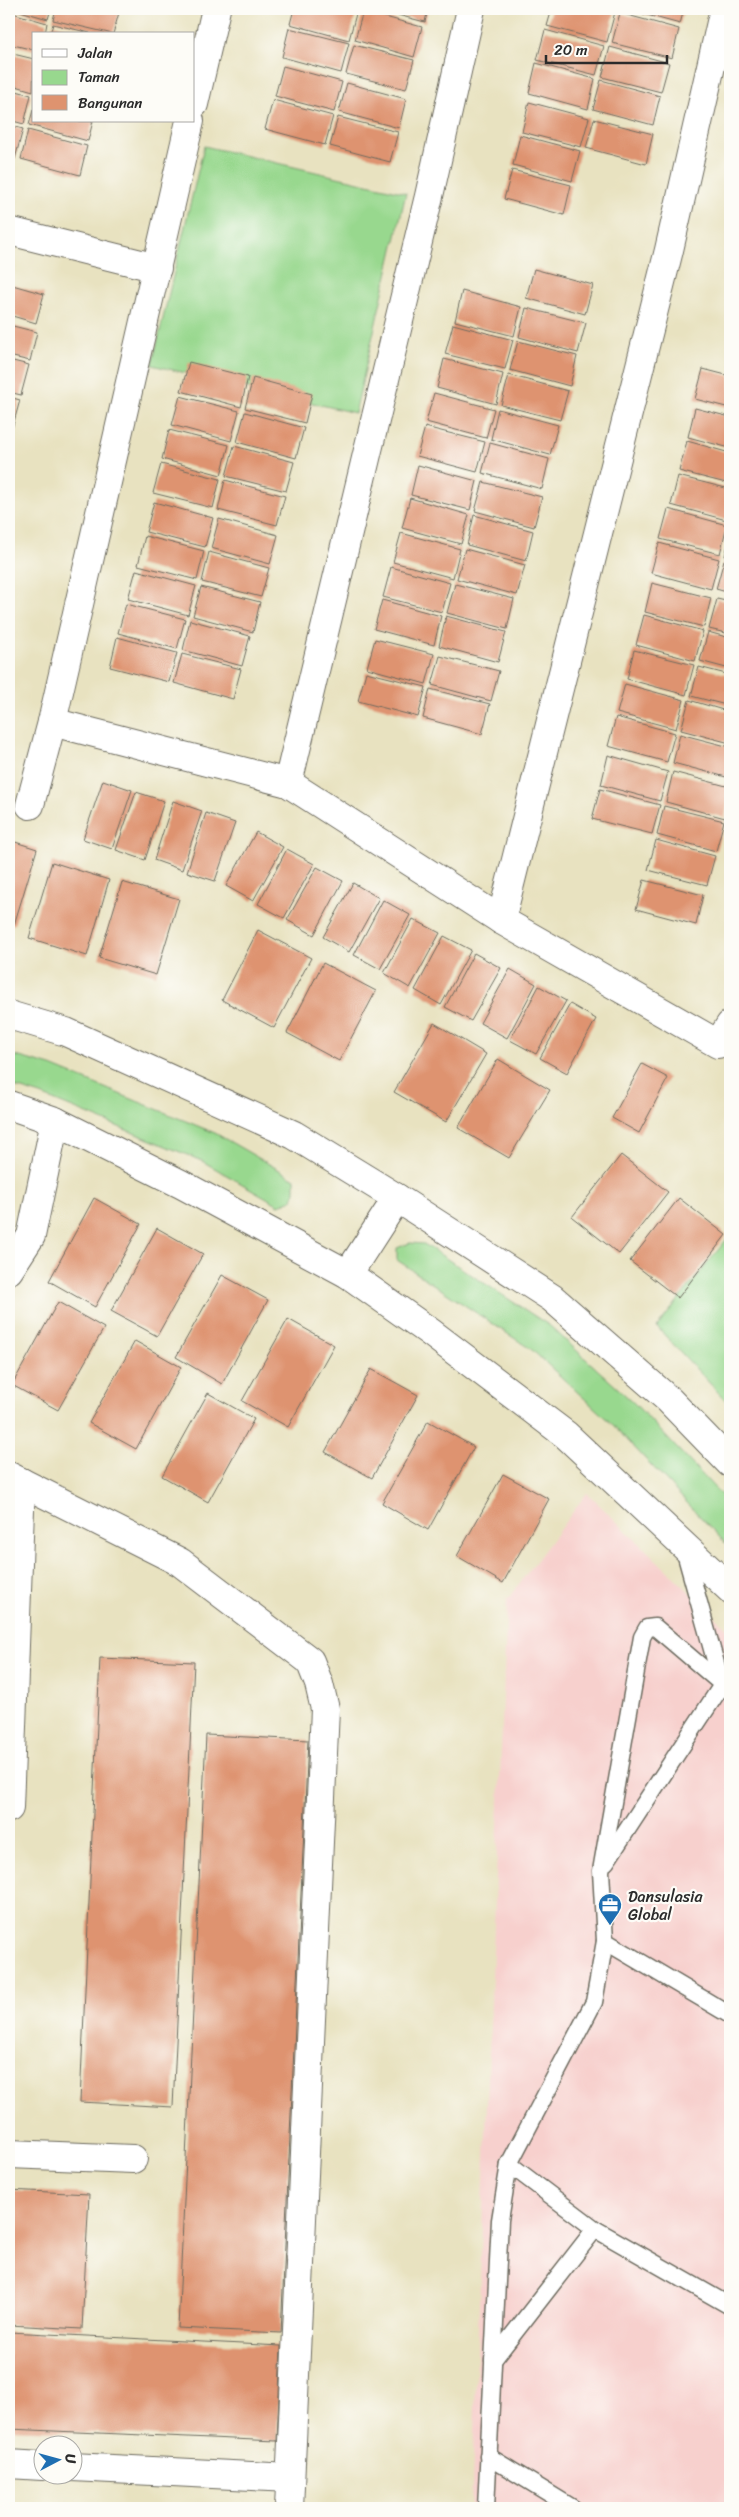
<svg xmlns="http://www.w3.org/2000/svg" width="739" height="2517" viewBox="0 0 739 2517" font-family="Sriracha,sans-serif">
  <style>
    .built { fill: #f7d0cd }
    .green { fill: #98d88e; stroke: #62825c }
    .building { fill: #de936f }
    .lines { fill: none; stroke-linecap: round; stroke-linejoin: round }
    .service-casing { stroke: #6d6b5f; stroke-width: 19 }
    .minor-casing { stroke: #6d6b5f; stroke-width: 30 }
    .tertiary-casing { stroke: #6d6b5f; stroke-width: 30 }
    .service { stroke: #fff; stroke-width: 16 }
    .minor { stroke: #fff; stroke-width: 28 }
    .tertiary { stroke: #fff; stroke-width: 28 }
    .labels { text-anchor: middle; dominant-baseline: central; stroke-width: 4.5; stroke-linejoin: round; paint-order: stroke }
    .poi-label { font-size: 16px; fill: #2b2b2b; stroke: #fdfcf7; text-anchor: start }
  </style>
  <rect width="100%" height="100%" fill="#fdfcf7"/>
  <filter id="ink" filterUnits="userSpaceOnUse"><feTurbulence type="fractalNoise" baseFrequency=".02" numOctaves="2"/><feDisplacementMap in="SourceGraphic" scale="10" xChannelSelector="R" yChannelSelector="G"/><feConvolveMatrix kernelMatrix="1 2 1 2 8 2 1 2 1" color-interpolation-filters="sRGB"/></filter>
  <filter id="wash" filterUnits="userSpaceOnUse"><feTurbulence type="fractalNoise" baseFrequency=".0096" numOctaves="4" result="noise"/><feDisplacementMap in="SourceGraphic" scale="20" xChannelSelector="R" yChannelSelector="G"/><feGaussianBlur stdDeviation="1.12" result="paint"/><feColorMatrix in="noise" values="0 0 0 0 0 0 0 0 0 0 0 0 0 0 0 0 0 1.4 0 .05"/><feComposite in="paint" operator="in"/></filter>
  <g filter="url(#wash)">
    <rect width="100%" height="100%" fill="#e8e2c0"/>
    <!-- built -->
    <polygon class="built" points="587,1493 730,1631 730,2508 471,2508 507,1600"/>
    <!-- green -->
    <g class="green">
      <polygon points="204,146 406,193 355,413 152,365"/>
      <polygon points="9,1054 51,1066 215,1133 295,1179 295,1191 292,1200 279,1205 202,1161 41,1095 9,1085"/>
      <polygon points="730,1235 730,1405 657,1327"/>
      <polygon points="410,1243 424,1244 550,1326 635,1404 730,1504 730,1548 613,1425 532,1350 397,1260 397,1248"/>
    </g>
    <g id="blocks">
      <!-- building -->
      <g class="building">
        <polygon points="13,9 51,9 48,19"/>
        <polygon points="56,9 120,9 113,34 53,20"/>
        <polygon points="294,9 357,10 349,40 290,24"/>
        <polygon points="374,9 428,9 425,22"/>
        <polygon points="552,9 603,9 615,12 607,42 547,26"/>
        <polygon points="625,9 684,9 680,24"/>
        <polygon points="363,11 422,27 414,57 355,40"/>
        <polygon points="9,12 47,23 45,34 34,34 34,50 9,44"/>
        <polygon points="620,13 679,29 672,58 612,43"/>
        <polygon points="53,24 90,33 90,34 50,34"/>
        <polygon points="289,28 349,43 341,73 282,57"/>
        <polygon points="545,30 604,46 596,75 537,60"/>
        <polygon points="354,45 414,60 406,89 346,74"/>
        <polygon points="610,47 669,63 661,92 602,77"/>
        <polygon points="9,53 34,59 33,91 9,84"/>
        <polygon points="536,63 595,79 588,109 529,93"/>
        <polygon points="283,66 342,82 334,112 275,96"/>
        <polygon points="601,80 660,96 653,125 593,109"/>
        <polygon points="347,83 406,99 399,128 339,112"/>
        <polygon points="9,89 31,95 24,124 9,120"/>
        <polygon points="273,100 333,116 325,145 265,129"/>
        <polygon points="529,102 589,118 581,147 522,132"/>
        <polygon points="33,110 34,121 93,121 88,141 29,125"/>
        <polygon points="338,117 398,132 390,162 330,146"/>
        <polygon points="594,119 653,134 646,164 586,148"/>
        <polygon points="9,125 23,129 15,159 9,157"/>
        <polygon points="28,130 87,146 80,175 21,159"/>
        <polygon points="520,135 580,151 572,181 513,165"/>
        <polygon points="512,170 571,185 564,215 504,199"/>
        <polygon points="534,269 593,285 585,314 526,298"/>
        <polygon points="9,284 44,294 36,323 9,315"/>
        <polygon points="462,291 521,307 514,336 455,321"/>
        <polygon points="526,308 586,323 578,353 519,337"/>
        <polygon points="453,324 513,340 505,369 445,354"/>
        <polygon points="9,325 37,332 30,361 9,356"/>
        <polygon points="518,341 577,356 570,386 510,370"/>
        <polygon points="444,359 503,374 496,404 437,388"/>
        <polygon points="9,360 29,365 21,395 9,392"/>
        <polygon points="189,362 248,377 241,407 181,391"/>
        <polygon points="703,369 730,376 730,408 695,399"/>
        <polygon points="509,375 568,391 560,420 501,405"/>
        <polygon points="253,378 312,394 305,423 245,408"/>
        <polygon points="434,393 494,409 486,438 426,422"/>
        <polygon points="180,396 239,411 231,441 172,425"/>
        <polygon points="9,397 20,400 12,429 9,429"/>
        <polygon points="695,408 730,417 730,448 688,437"/>
        <polygon points="498,409 558,425 550,455 491,439"/>
        <polygon points="245,412 304,428 296,458 237,442"/>
        <polygon points="425,427 485,442 477,472 417,456"/>
        <polygon points="169,430 229,445 221,475 162,459"/>
        <polygon points="687,441 730,453 730,484 679,471"/>
        <polygon points="490,443 549,459 542,489 482,473"/>
        <polygon points="234,446 294,462 286,491 226,476"/>
        <polygon points="161,464 220,479 213,508 153,493"/>
        <polygon points="418,465 477,481 470,510 411,495"/>
        <polygon points="678,476 730,489 730,521 671,505"/>
        <polygon points="225,480 285,496 277,525 218,510"/>
        <polygon points="483,482 542,497 534,527 475,511"/>
        <polygon points="410,498 469,515 461,544 402,528"/>
        <polygon points="154,502 213,518 205,547 146,532"/>
        <polygon points="668,509 727,525 720,554 660,539"/>
        <polygon points="474,515 533,531 526,561 467,545"/>
        <polygon points="219,519 278,535 270,564 211,548"/>
        <polygon points="401,533 460,549 453,578 393,562"/>
        <polygon points="145,536 204,551 197,580 138,565"/>
        <polygon points="730,537 730,557 725,556"/>
        <polygon points="659,543 719,559 711,589 651,573"/>
        <polygon points="465,549 525,565 517,595 457,579"/>
        <polygon points="209,552 269,568 261,597 202,582"/>
        <polygon points="724,560 730,562 730,593 716,589"/>
        <polygon points="391,567 450,583 442,612 383,597"/>
        <polygon points="136,570 196,586 188,615 128,599"/>
        <polygon points="652,583 711,598 704,627 645,612"/>
        <polygon points="455,584 514,599 507,629 447,613"/>
        <polygon points="201,587 260,602 253,632 193,616"/>
        <polygon points="717,599 730,602 730,634 709,629"/>
        <polygon points="382,600 441,616 434,645 374,629"/>
        <polygon points="126,604 185,619 177,649 118,633"/>
        <polygon points="644,615 703,631 695,661 636,645"/>
        <polygon points="446,616 506,632 498,662 439,646"/>
        <polygon points="190,620 250,636 242,666 183,650"/>
        <polygon points="708,632 730,638 730,669 700,661"/>
        <polygon points="117,637 177,653 169,682 110,667"/>
        <polygon points="375,639 434,654 426,684 367,668"/>
        <polygon points="634,650 694,665 686,695 627,679"/>
        <polygon points="182,654 241,669 233,699 174,683"/>
        <polygon points="440,656 499,671 491,701 432,685"/>
        <polygon points="699,667 730,675 730,706 691,696"/>
        <polygon points="366,672 426,687 418,717 358,701"/>
        <polygon points="625,684 684,700 676,729 617,713"/>
        <polygon points="430,689 490,704 482,734 423,718"/>
        <polygon points="689,700 730,712 730,743 681,730"/>
        <polygon points="616,717 675,733 667,762 608,746"/>
        <polygon points="680,734 730,747 730,778 673,763"/>
        <polygon points="608,755 668,772 660,801 601,785"/>
        <polygon points="673,772 730,787 725,818 666,802"/>
        <polygon points="103,780 132,790 112,849 83,839"/>
        <polygon points="600,789 660,805 652,834 592,819"/>
        <polygon points="136,792 164,801 145,860 116,850"/>
        <polygon points="173,801 202,811 182,870 154,860"/>
        <polygon points="664,806 724,821 716,851 657,835"/>
        <polygon points="206,813 235,823 215,881 187,872"/>
        <polygon points="256,832 283,847 253,901 226,886"/>
        <polygon points="9,840 37,849 14,925 9,923"/>
        <polygon points="656,840 715,856 707,885 648,870"/>
        <polygon points="287,849 314,864 284,918 258,904"/>
        <polygon points="52,862 109,880 87,956 29,938"/>
        <polygon points="317,867 343,881 314,935 287,920"/>
        <polygon points="644,880 703,895 696,925 636,909"/>
        <polygon points="122,882 179,899 156,975 99,958"/>
        <polygon points="353,883 379,898 349,952 323,937"/>
        <polygon points="383,900 410,915 380,969 354,955"/>
        <polygon points="413,919 440,933 410,988 384,973"/>
        <polygon points="258,930 311,958 274,1028 222,1000"/>
        <polygon points="444,936 471,950 441,1005 415,990"/>
        <polygon points="474,953 501,968 471,1021 445,1007"/>
        <polygon points="323,963 376,991 339,1061 287,1033"/>
        <polygon points="510,969 536,984 507,1038 480,1023"/>
        <polygon points="539,986 566,1001 536,1054 510,1040"/>
        <polygon points="570,1004 596,1019 567,1073 540,1058"/>
        <polygon points="434,1023 486,1054 446,1122 394,1092"/>
        <polygon points="498,1059 550,1090 509,1158 458,1128"/>
        <polygon points="642,1064 668,1078 639,1133 612,1118"/>
        <polygon points="621,1155 668,1192 619,1254 572,1217"/>
        <polygon points="94,1198 141,1224 95,1307 49,1281"/>
        <polygon points="679,1198 726,1235 678,1298 630,1261"/>
        <polygon points="157,1228 203,1254 157,1336 111,1311"/>
        <polygon points="222,1275 268,1300 222,1384 176,1357"/>
        <polygon points="58,1302 104,1328 58,1410 12,1385"/>
        <polygon points="288,1319 334,1345 288,1427 242,1401"/>
        <polygon points="135,1341 181,1367 136,1449 89,1423"/>
        <polygon points="371,1369 418,1395 372,1478 325,1452"/>
        <polygon points="208,1393 254,1419 208,1502 162,1476"/>
        <polygon points="428,1421 474,1447 428,1530 382,1503"/>
        <polygon points="503,1474 549,1499 503,1583 457,1556"/>
        <polygon points="100,1658 194,1662 173,2107 80,2102"/>
        <polygon points="206,1735 308,1740 281,2333 178,2328"/>
        <polygon points="9,2190 89,2194 82,2329 9,2325"/>
        <polygon points="9,2332 281,2346 277,2441 9,2429"/>
      </g>
    </g>
  </g>
  <g filter="url(#ink)">
    <use href="#blocks" fill-opacity="0" stroke="#6d6b5f" stroke-width="1"/>
    <g class="lines">
      <!-- service casing -->
      <g class="service-casing">
        <g id="service">
          <polyline points="606,1862 722,1685 684,1549"/>
          <polyline points="605,1941 730,2015"/>
          <polyline points="509,2164 595,2229 730,2306"/>
          <polyline points="493,2360 595,2229"/>
          <polyline points="488,2456 573,2508"/>
          <polyline points="486,2508 500,2220 509,2164 594,2002 605,1941 601,1871 642,1637 647,1628 655,1627 730,1691"/>
        </g>
      </g>
      <!-- minor casing -->
      <g class="minor-casing">
        <g id="minor">
          <polyline points="194,104 216,9"/>
          <polyline points="190,121 52,722 288,783 501,920 718,1044 730,1025"/>
          <polyline points="9,231 157,268"/>
          <polyline points="288,783 429,196 471,9"/>
          <polyline points="30,805 52,722"/>
          <polyline points="501,920 669,250 724,9"/>
          <polyline points="9,1270 31,1236 55,1121"/>
          <polyline points="9,1476 180,1562 310,1661 319,1684 325,1709 289,2508"/>
          <polyline points="9,1808 21,1482"/>
          <polyline points="9,2154 133,2159"/>
          <polyline points="9,2464 42,2466"/>
          <polyline points="72,2467 290,2478"/>
        </g>
      </g>
      <!-- tertiary casing -->
      <g class="tertiary-casing">
        <g id="tertiary">
          <polyline points="9,1015 66,1032 294,1135 397,1198 552,1298 669,1400 730,1463"/>
          <polyline points="9,1105 55,1121 181,1184 348,1274 430,1332 566,1435 730,1589"/>
          <polyline points="348,1274 397,1198"/>
        </g>
      </g>
      <!-- service -->
      <use href="#service" class="service"/>
      <!-- minor -->
      <use href="#minor" class="minor"/>
      <!-- tertiary -->
      <use href="#tertiary" class="tertiary"/>
    </g>
  </g>
  <!-- icons -->
  <defs>
    <g id="office-pin" transform="scale(1.25)"><path d="M0 17L-7.5 6A9.5 9.5 0 1 1 7.5 6Z" fill="#1f6fb2" stroke="#fdfcf7"/><path d="M-6-3h4V-5.5h4V-3h4V5H-6ZM-1-4.5V-3h2v-1.5ZM-6 0V1H6V0Z" fill="#fff"/></g>
  </defs>
  <g fill-rule="evenodd">
    <use href="#office-pin" x="610" y="1905"/>
  </g>
  <g class="labels">
    <!-- poi labels -->
    <g class="poi-label">
      <text x="628" y="1896">Dansulasia<tspan x="628" dy="18">Global</tspan></text>
    </g>
  </g>
  <!-- margin -->
  <rect width="739" height="2517" fill="none" stroke="#fdfcf7" stroke-width="30"/>
  <!-- legend -->
  <rect x="32" y="32" width="162" height="90" fill="#fdfcf7" stroke="#a9a8a5"/>
  <rect x="42" y="49" width="25" height="8" fill="#ffffff" stroke="#a9a8a5"/>
  <text x="78" y="58" font-size="15" fill="#2b2b2b">Jalan</text>
  <rect x="42" y="70" width="25" height="15" fill="#98d88e" stroke="#a9a8a5"/>
  <text x="78" y="82" font-size="15" fill="#2b2b2b">Taman</text>
  <rect x="42" y="95" width="25" height="15" fill="#de936f" stroke="#a9a8a5"/>
  <text x="78" y="108" font-size="15" fill="#2b2b2b">Bangunan</text>
  <!-- north arrow -->
  <g transform="translate(58 2460) rotate(84)"><circle r="24" fill="#fdfcf7" stroke="#a9a8a5"/>
  <path d="M0-4L9 19L0 12L-9 19Z" fill="#1f6fb2"/>
  <text y="-8" font-size="14" font-weight="bold" text-anchor="middle" fill="#2b2b2b">U</text>
  </g>
  <!-- scale -->
  <path d="M546 55v8h121v-8" fill="none" stroke="#2b2b2b" stroke-width="2.5"/>
  <text x="554" y="55" font-size="15" fill="#2b2b2b" stroke="#fdfcf7" stroke-width="4" paint-order="stroke">20 m</text>
</svg>
